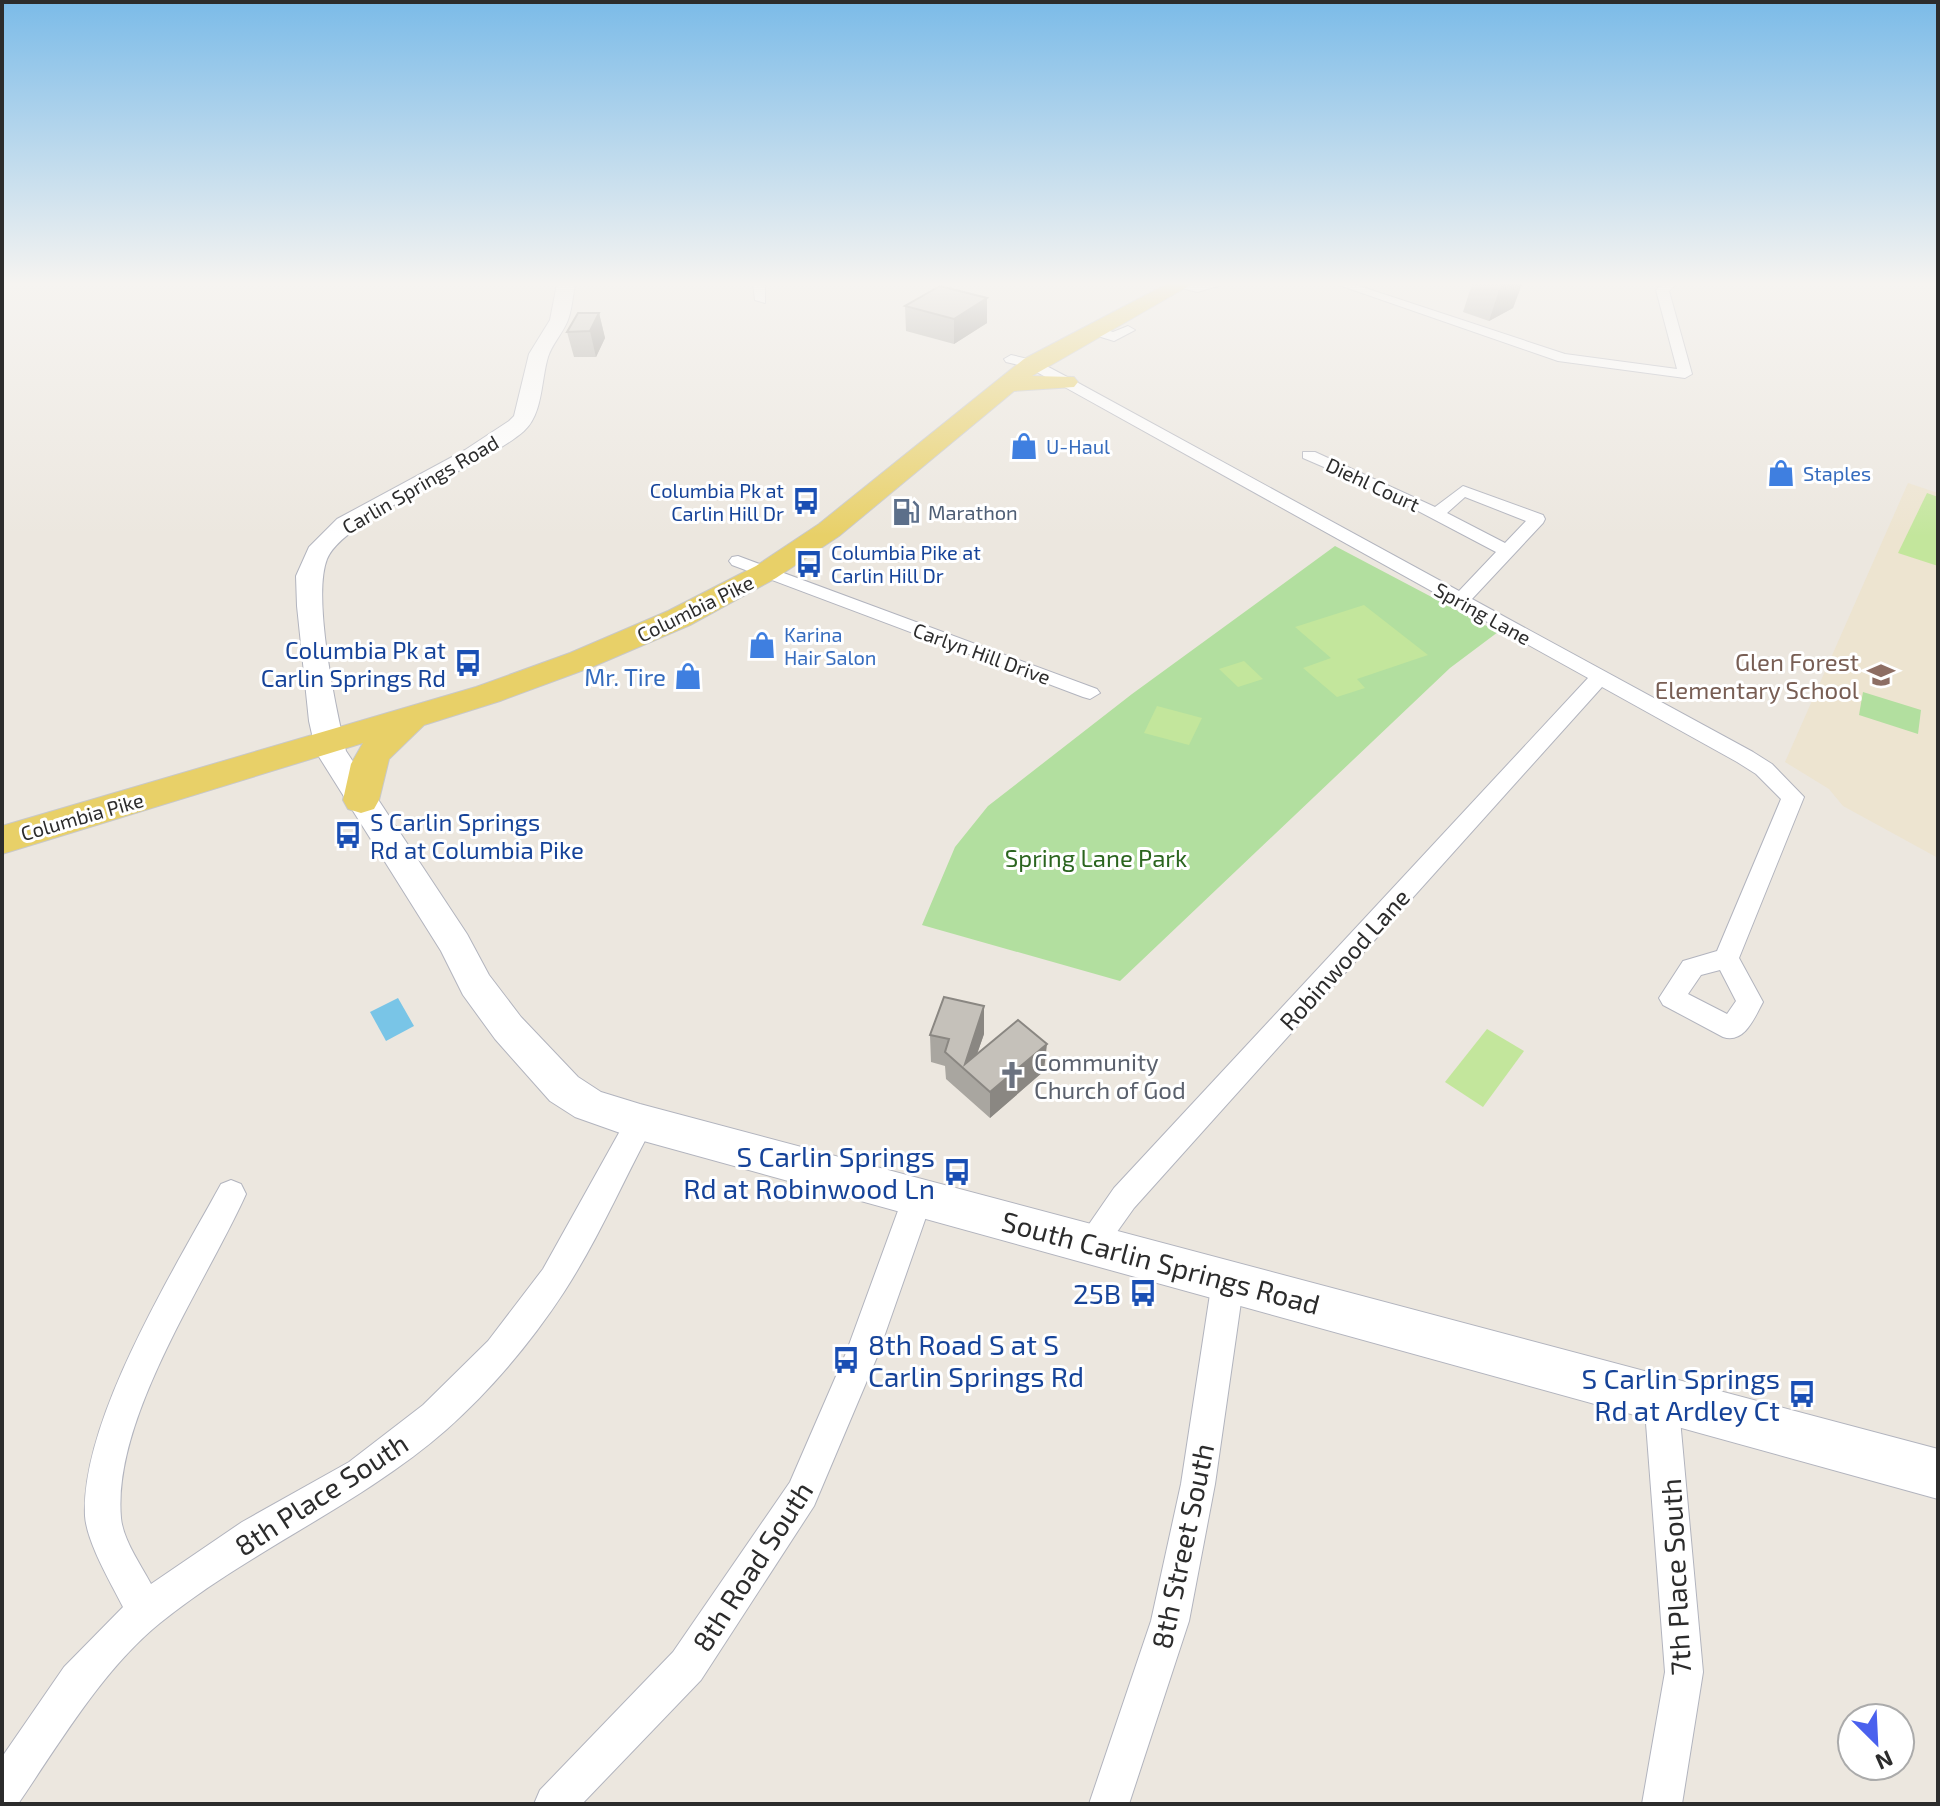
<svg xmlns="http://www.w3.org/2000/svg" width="1940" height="1806" viewBox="0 0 1940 1806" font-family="'Exo 2',sans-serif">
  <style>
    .education { fill: #ede4d0 }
    .green { fill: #b2df9f }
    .pitch { fill: #c3e69c }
    .water { fill: #79c5e7 }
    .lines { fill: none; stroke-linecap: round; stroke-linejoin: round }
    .minor-casing { stroke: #b2b4be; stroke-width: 2 }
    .secondary-casing { stroke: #b2b4be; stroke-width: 2 }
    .primary-casing { stroke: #c8c8c8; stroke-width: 2 }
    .minor { fill: #fff; fill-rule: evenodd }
    .secondary { fill: #fff; fill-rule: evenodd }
    .primary { fill: #e8d068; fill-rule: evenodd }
    .wall { fill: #a9a6a0 }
    .shaded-wall { fill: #8a8782 }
    .building { fill: #c5c1ba; stroke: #8a8782; stroke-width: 2 }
    .labels { text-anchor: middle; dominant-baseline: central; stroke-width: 6; stroke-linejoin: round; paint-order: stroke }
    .far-shop-label { font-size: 20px; fill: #366cbe; stroke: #fff; text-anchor: start }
    .far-street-label { font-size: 20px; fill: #2c2c2c; stroke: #fff }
    .far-transit-label { font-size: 20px; fill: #164399; stroke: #fff; text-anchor: end }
    .far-service-label { font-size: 20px; fill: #4e5e75; stroke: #fff; text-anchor: start }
    .transit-label { font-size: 24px; fill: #164399; stroke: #fff; text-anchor: end }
    .education-label { font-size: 24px; fill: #785e54; stroke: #fff; text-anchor: end }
    .shop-label { font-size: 24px; fill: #366cbe; stroke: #fff; text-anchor: end }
    .park-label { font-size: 24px; fill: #2b651f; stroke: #fff }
    .street-label { font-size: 24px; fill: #2c2c2c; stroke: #fff }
    .worship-label { font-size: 24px; fill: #5b616d; stroke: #fff; text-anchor: start }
    .near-transit-label { font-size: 28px; fill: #164399; stroke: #fff; text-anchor: end }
    .near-street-label { font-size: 28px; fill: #2c2c2c; stroke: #fff }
  </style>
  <rect width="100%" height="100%" fill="#ece7df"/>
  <!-- education -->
  <polygon class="education" points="1908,483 1938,493 1938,858 1843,806 1829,789 1785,762"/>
  <!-- green -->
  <g class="green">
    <polygon points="1335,546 1498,632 1450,668 1120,981 922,925 955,847 988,806 1132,694"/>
    <polygon points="1863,692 1921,710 1918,734 1859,715"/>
  </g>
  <!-- pitch -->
  <g class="pitch">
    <polygon points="1927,493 1938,497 1938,566 1898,553"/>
    <polygon points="1364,605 1428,655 1357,679 1365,688 1337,697 1303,668 1331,658 1295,627"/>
    <polygon points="1244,661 1263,679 1238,687 1219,669"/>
    <polygon points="1157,706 1202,718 1189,745 1144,733"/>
    <polygon points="1487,1029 1524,1051 1483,1107 1445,1082"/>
  </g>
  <!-- water -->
  <polygon class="water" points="398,998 414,1026 386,1041 370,1012"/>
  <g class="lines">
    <!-- minor casing -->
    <g class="minor-casing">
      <g id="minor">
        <polygon points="753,284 765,284 765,303 755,300"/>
        <polygon points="1167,284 1225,284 1197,292"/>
        <polygon points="1336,284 1353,284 1565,354 1677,369 1656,290 1663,284 1676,284 1669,291 1692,374 1685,378 1558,361"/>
        <polygon points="1093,326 1113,332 1128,326 1135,330 1114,341 1088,333 1088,327"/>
        <path d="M 1011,355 L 1037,361 L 1071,379 L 1459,591 L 1496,552 L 1382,492 L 1303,458 L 1303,452 L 1315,452 L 1435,507 L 1463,486 L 1543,515 L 1545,519 L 1543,523 L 1472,599 L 1753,752 L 1772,764 L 1804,797 L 1739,958 L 1763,1002 C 1754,1019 1744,1044 1723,1037 L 1663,1005 L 1659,998 L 1683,961 L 1717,951 L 1781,799 L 1756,774 L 1737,762 L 1602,687 L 1134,1208 L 1102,1253 L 1091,1258 L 1080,1253 L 1076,1243 L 1114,1188 L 1588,678 L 1061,385 L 1027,367 L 1006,362 L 1004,359 ZM 1465,497 L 1526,521 L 1505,543 L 1447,513 ZM 1720,970 L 1736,1001 L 1727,1014 L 1688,994 L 1701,975 Z"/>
        <polygon points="738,556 1097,689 1100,693 1090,699 1083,697 732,565 729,561 732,557"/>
        <path d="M 640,1110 L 650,1113 L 654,1122 L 650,1131 C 622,1184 597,1241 564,1292 C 532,1341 491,1390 446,1430 C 359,1506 250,1550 160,1623 C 103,1669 59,1744 18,1804 L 2,1804 L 2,1757 L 64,1667 L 123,1607 C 111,1583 87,1543 85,1516 C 81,1419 174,1270 221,1184 L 231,1180 L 241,1184 L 246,1194 C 206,1283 112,1418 121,1518 C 123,1540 141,1565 151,1584 L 242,1522 L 349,1462 L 423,1405 L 488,1341 L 543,1269 L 630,1113 Z"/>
        <polygon points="918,1183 928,1187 933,1197 877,1357 814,1506 701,1680 582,1804 534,1804 540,1790 673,1652 790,1482 846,1353 903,1197 908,1187"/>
        <polygon points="1228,1266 1239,1270 1244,1281 1215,1484 1189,1621 1129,1804 1089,1804 1151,1621 1181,1484 1212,1281 1217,1270"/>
        <polygon points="1661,1380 1673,1385 1678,1397 1703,1672 1682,1804 1642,1804 1665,1672 1644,1397 1649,1385"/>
      </g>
    </g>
    <!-- secondary casing -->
    <g class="secondary-casing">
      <path id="secondary" d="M 557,284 L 575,284 C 573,295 572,309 568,320 C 563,333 552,344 548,357 C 541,380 543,414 524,431 C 482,468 345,516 327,559 C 312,597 336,710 346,751 L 467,934 L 489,975 L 521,1017 L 578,1077 L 601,1092 L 640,1104 L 1938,1449 L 1938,1499 L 640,1140 L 575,1117 L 550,1101 L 495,1039 L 463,995 L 441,951 L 316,752 L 309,721 L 297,606 L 296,576 L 309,547 L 337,519 L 465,450 L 509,421 L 514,416 L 529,354 L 550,320 Z"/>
    </g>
    <!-- primary casing -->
    <g class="primary-casing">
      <polygon id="primary" points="1167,284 1192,284 1032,376 1074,377 1078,382 1074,387 1014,391 839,536 776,578 690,625 592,667 500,701 424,725 389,759 379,800 374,809 361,813 348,809 343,800 351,764 363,743 2,854 2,826 476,687 570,653 668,611 756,566 819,524 1024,359"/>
    </g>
    <!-- minor -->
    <use href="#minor" class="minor"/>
    <!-- secondary -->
    <use href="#secondary" class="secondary"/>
    <!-- primary -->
    <use href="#primary" class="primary"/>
  </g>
  <!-- wall -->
  <g class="wall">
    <polygon points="1472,284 1522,284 1513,308 1489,321 1463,312"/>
    <polygon points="987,298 987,323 954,344 906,331 905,306"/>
    <polygon points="599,313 605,338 596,357 574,357 567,332"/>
    <polygon points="984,1034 977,1054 1044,1071 990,1118 946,1079 945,1066 931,1062 930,1035"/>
  </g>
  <!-- shaded-wall -->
  <g class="shaded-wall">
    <polygon points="1501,284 1522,284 1513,308 1489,321"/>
    <polygon points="987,298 987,323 954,344 954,319"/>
    <polygon points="599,313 605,338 596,357 590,331"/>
    <polygon points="984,1006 984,1034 970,1074 965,1064"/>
    <polygon points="1047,1044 1044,1071 990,1118 990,1092"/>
  </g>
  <!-- building -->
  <g class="building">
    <polygon points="940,286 987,298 954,319 905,306"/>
    <polygon points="578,313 599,313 590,331 567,332"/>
    <polygon points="944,997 984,1006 965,1064 1018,1020 1047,1044 990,1092 945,1052 949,1039 930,1035"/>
  </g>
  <!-- sky -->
  <linearGradient id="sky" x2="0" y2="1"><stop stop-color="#7bbbe8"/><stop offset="0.53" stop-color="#f6f4f1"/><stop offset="1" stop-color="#f6f4f1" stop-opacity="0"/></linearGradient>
  <rect width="1940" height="536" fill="url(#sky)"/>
  <!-- icons -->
  <defs>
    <g id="shop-bare" transform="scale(2.16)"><path d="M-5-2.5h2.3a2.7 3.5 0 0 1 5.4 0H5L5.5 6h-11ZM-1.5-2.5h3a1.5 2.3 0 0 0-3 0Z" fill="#3f7fe0" stroke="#fff" stroke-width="2.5" paint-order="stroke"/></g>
    <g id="bus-bare" transform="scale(2.16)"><path d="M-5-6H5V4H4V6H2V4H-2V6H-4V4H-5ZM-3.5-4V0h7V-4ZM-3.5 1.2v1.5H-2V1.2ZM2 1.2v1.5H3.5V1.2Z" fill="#1a4fb4" stroke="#fff" stroke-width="2.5" paint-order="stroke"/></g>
    <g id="fuel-bare" transform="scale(2.16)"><path d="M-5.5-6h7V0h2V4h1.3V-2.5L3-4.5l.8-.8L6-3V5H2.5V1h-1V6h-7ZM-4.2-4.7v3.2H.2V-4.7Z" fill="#5c6f8a" stroke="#fff" stroke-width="2.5" paint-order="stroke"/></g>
    <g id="school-bare" transform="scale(2.16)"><path d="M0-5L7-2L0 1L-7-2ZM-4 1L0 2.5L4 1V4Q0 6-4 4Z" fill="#8d6e63" stroke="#fff" stroke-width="2.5" paint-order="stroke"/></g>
    <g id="church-bare" transform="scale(2.16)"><path d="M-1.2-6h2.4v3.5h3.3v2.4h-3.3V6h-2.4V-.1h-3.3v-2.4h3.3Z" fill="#6b7280" stroke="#fff" stroke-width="2.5" paint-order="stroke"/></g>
  </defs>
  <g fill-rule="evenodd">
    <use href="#shop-bare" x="1024" y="446"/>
    <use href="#shop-bare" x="1781" y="473"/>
    <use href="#bus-bare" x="806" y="501"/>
    <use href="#fuel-bare" x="906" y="512"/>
    <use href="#bus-bare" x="809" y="564"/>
    <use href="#shop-bare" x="762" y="645"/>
    <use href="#bus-bare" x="468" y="663"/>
    <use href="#school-bare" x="1881" y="675"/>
    <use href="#shop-bare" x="688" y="676"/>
    <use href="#bus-bare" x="348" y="835"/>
    <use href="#church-bare" x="1012" y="1075"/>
    <use href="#bus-bare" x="957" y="1172"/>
    <use href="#bus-bare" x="1143" y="1293"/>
    <use href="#bus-bare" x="846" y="1360"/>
    <use href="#bus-bare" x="1802" y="1394"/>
  </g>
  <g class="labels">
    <!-- far-shop labels -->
    <g class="far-shop-label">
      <text x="1046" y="446">U-Haul</text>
      <text x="1803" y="473">Staples</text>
      <text x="784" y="634">Karina<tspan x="784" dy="23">Hair Salon</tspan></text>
    </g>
    <!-- far-street labels -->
    <g class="far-street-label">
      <text transform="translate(420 484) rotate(-30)">Carlin Springs Road</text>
      <text transform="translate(1373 484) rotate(25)">Diehl Court</text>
      <text transform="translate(695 608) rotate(-26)">Columbia Pike</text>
      <text transform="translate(1483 613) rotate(29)">Spring Lane</text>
      <text transform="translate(982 653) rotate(20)">Carlyn Hill Drive</text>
      <text transform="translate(82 816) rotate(-16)">Columbia Pike</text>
    </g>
    <!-- far-transit labels -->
    <g class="far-transit-label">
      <text x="784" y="490">Columbia Pk at<tspan x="784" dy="23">Carlin Hill Dr</tspan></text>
      <text x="831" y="552" text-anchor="start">Columbia Pike at<tspan x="831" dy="23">Carlin Hill Dr</tspan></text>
    </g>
    <!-- far-service labels -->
    <g class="far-service-label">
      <text x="928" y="512">Marathon</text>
    </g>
    <!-- transit labels -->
    <g class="transit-label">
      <text x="446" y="649">Columbia Pk at<tspan x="446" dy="28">Carlin Springs Rd</tspan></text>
      <text x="370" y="821" text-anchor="start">S Carlin Springs<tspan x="370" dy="28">Rd at Columbia Pike</tspan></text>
    </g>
    <!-- education labels -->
    <g class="education-label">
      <text x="1859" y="661">Glen Forest<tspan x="1859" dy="28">Elementary School</tspan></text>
    </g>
    <!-- shop labels -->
    <g class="shop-label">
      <text x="666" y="676">Mr. Tire</text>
    </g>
    <!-- park labels -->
    <g class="park-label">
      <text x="1096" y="857">Spring Lane Park</text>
    </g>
    <!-- street labels -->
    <g class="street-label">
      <text transform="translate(1344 959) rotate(-48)">Robinwood Lane</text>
    </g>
    <!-- worship labels -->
    <g class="worship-label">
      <text x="1034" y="1061">Community<tspan x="1034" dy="28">Church of God</tspan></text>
    </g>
    <!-- near-transit labels -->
    <g class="near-transit-label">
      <text x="935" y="1156">S Carlin Springs<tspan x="935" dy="32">Rd at Robinwood Ln</tspan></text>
      <text x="1121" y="1293">25B</text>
      <text x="868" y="1344" text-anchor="start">8th Road S at S<tspan x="868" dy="32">Carlin Springs Rd</tspan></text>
      <text x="1780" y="1378">S Carlin Springs<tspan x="1780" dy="32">Rd at Ardley Ct</tspan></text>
    </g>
    <!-- near-street labels -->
    <g class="near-street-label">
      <text transform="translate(1161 1262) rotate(15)">South Carlin Springs Road</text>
      <text transform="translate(321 1494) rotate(-33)">8th Place South</text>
      <text transform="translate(1182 1546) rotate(-78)">8th Street South</text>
      <text transform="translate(752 1566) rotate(-57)">8th Road South</text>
      <text transform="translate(1675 1577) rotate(-93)">7th Place South</text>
    </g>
  </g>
  <!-- border -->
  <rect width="1940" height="1806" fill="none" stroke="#2c2c2c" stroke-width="8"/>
  <!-- north arrow -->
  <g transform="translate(1876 1742) rotate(156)"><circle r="38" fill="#ffffff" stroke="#ababab" stroke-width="2"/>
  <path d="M0-6L14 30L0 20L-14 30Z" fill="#4a61ee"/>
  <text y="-12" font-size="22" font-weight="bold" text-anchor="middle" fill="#2c2c2c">N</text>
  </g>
</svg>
